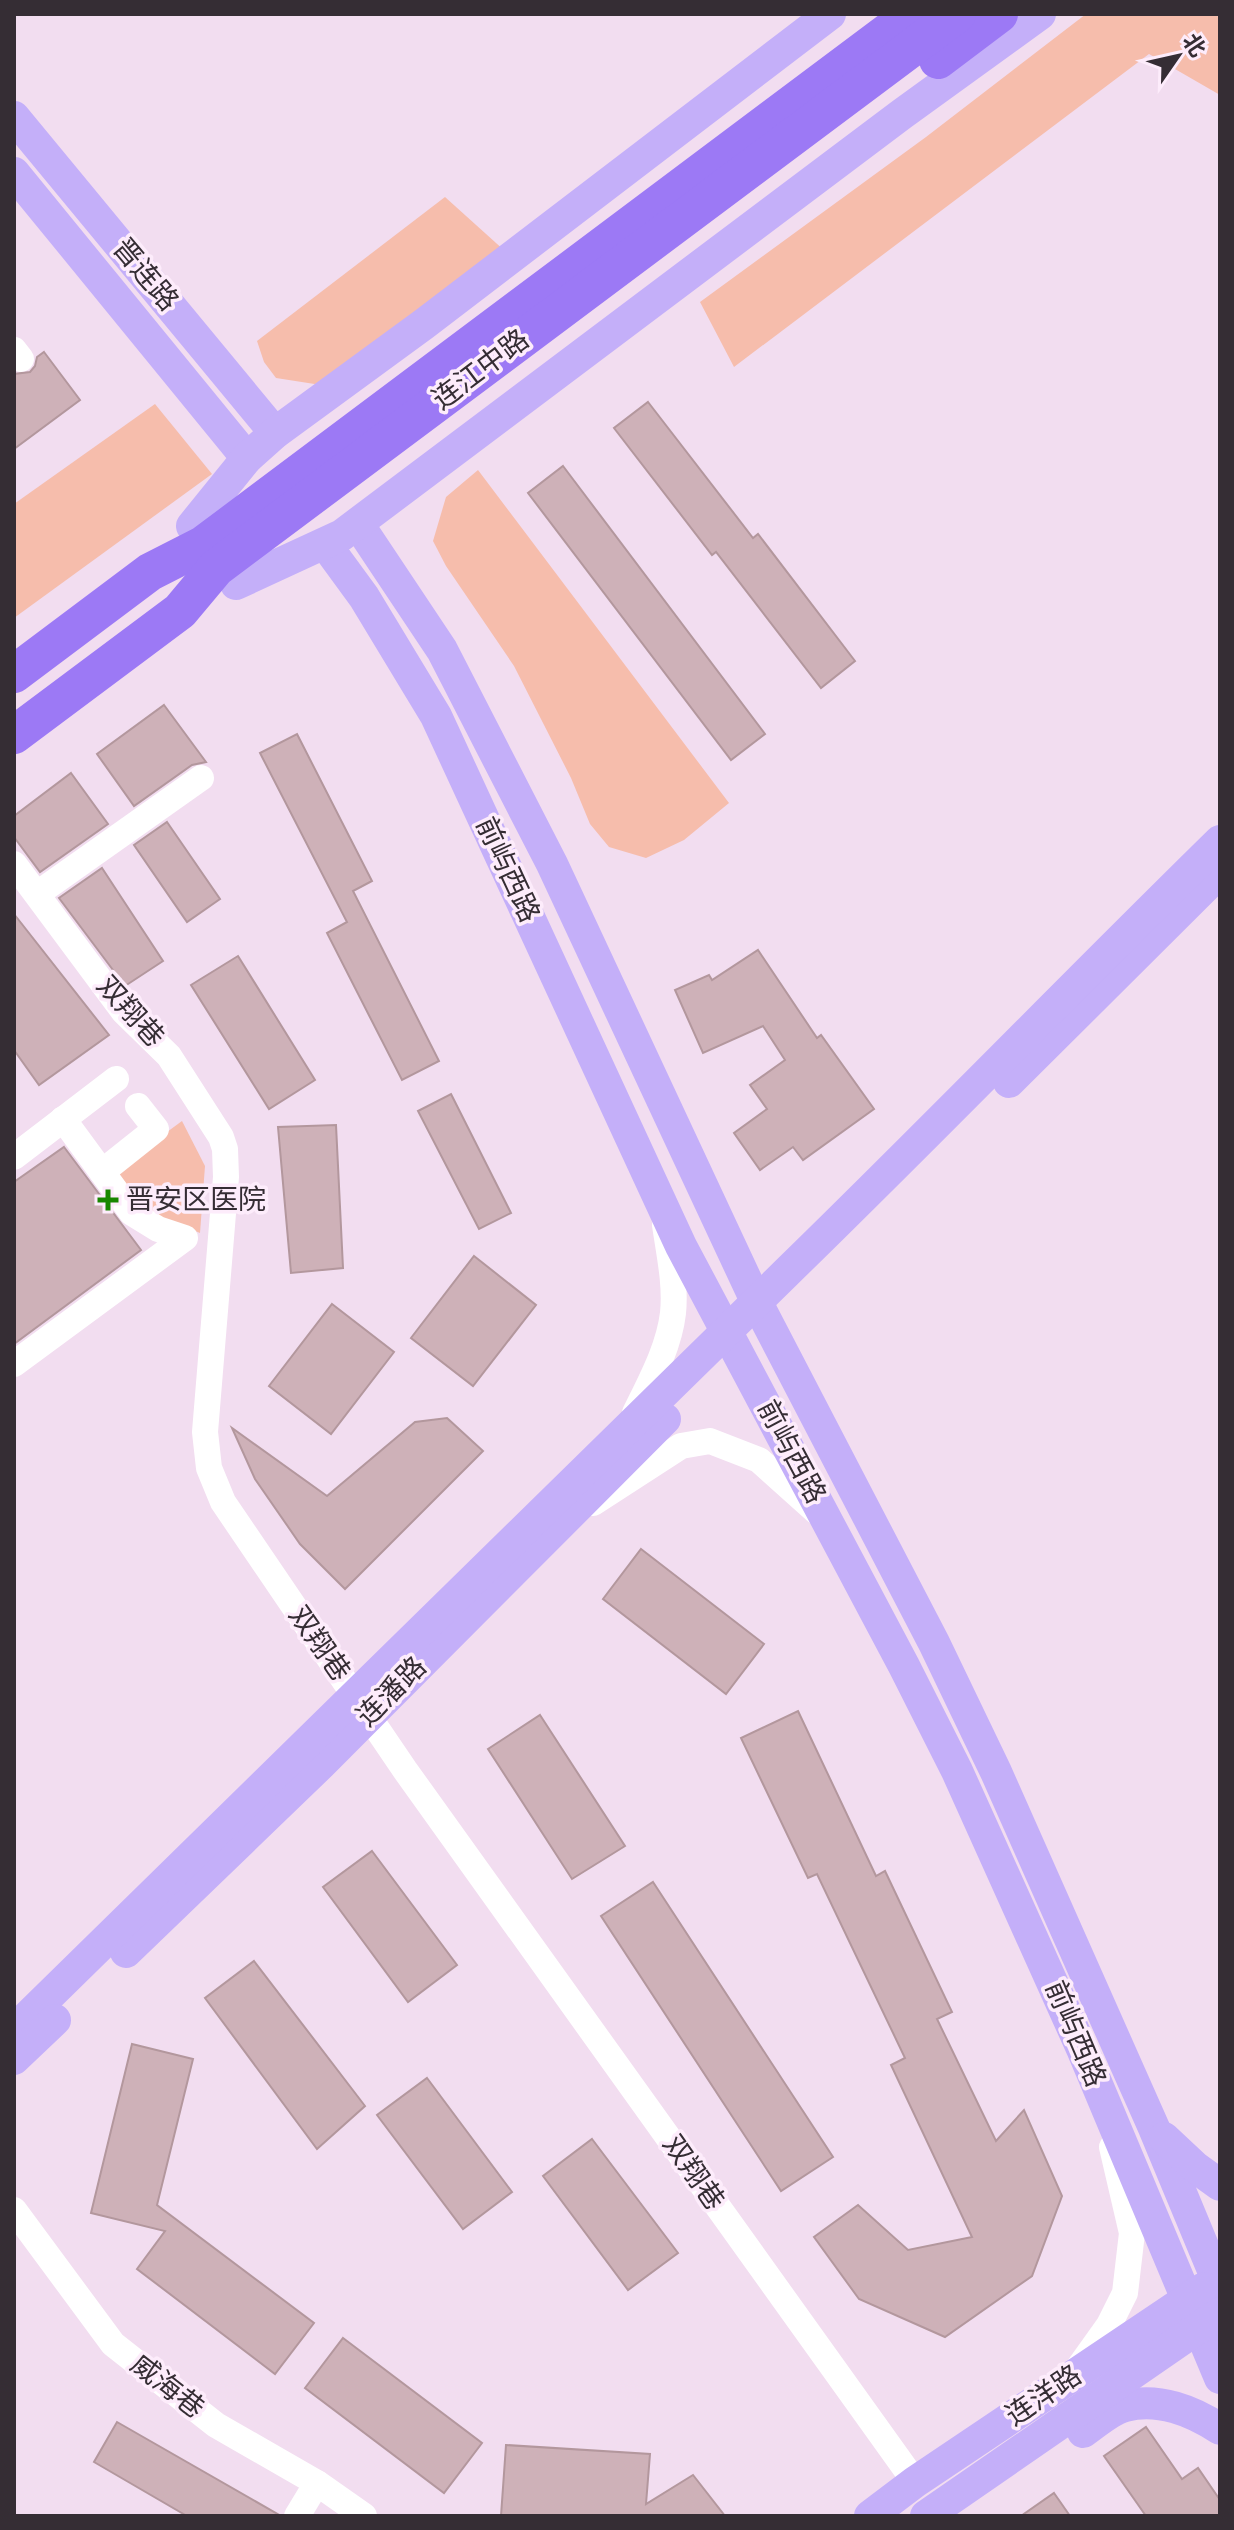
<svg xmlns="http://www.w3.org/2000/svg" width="1234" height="2530" viewBox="0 0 1234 2530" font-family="Spectral,'Noto Sans SC',serif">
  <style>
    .green { fill: #f6bdac }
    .building { fill: #ceb1b8; stroke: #b3979d; stroke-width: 2 }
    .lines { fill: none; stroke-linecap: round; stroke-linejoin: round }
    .minor { stroke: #fff; stroke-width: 26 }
    .major { stroke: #c4aff9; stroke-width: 32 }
    .highway { stroke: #9c79f5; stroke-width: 38 }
    .poi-dot { fill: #188700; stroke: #fdecfb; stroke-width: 3 }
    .labels { text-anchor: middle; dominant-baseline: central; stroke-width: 7; stroke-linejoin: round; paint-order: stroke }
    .street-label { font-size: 28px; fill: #352d34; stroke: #fdecfb }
    .poi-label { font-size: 28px; fill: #352d34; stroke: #fdecfb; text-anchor: start }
  </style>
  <rect width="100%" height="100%" fill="#f2ddf0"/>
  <!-- green -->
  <g class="green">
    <polygon points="1086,14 1215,14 1220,18 1220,95 1149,54 734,367 700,302 926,137"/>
    <polygon points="445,197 506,252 321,385 276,378 264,362 257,341"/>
    <polygon points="155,404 212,474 14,618 14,504"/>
    <polygon points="478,470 729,803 684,840 646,858 609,847 590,824 571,778 514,666 446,566 433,541 446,497"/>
    <polygon points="182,1121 205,1166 200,1233 137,1207 114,1171"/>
  </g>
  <!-- building -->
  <g class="building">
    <polygon points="44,352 80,400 14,449 14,374 30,372 35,366 37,357"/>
    <polygon points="648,402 753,538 758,534 855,661 821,688 716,552 712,555 614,428"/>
    <polygon points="563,466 765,734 731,760 528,493"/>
    <polygon points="164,705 206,762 192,765 134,806 97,754"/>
    <polygon points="297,734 372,881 353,891 439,1061 402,1080 327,933 347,922 260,753"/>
    <polygon points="71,773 108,824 40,872 14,837 14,816"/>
    <polygon points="167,822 220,899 187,922 134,845"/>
    <polygon points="102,868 163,961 125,986 59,898"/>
    <polygon points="14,914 109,1035 39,1085 14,1050"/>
    <polygon points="758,950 817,1038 821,1035 874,1109 803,1160 793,1147 760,1170 734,1133 767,1109 750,1085 785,1060 763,1026 703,1053 675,990 709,975 712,980"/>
    <polygon points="238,956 315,1080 269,1109 191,985"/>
    <polygon points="451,1094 511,1213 479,1229 418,1111"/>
    <polygon points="336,1125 343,1268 291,1273 278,1127"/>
    <polygon points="64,1147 141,1250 14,1344 14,1182"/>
    <polygon points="474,1256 536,1305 473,1386 411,1338"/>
    <polygon points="332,1304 394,1352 331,1434 269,1386"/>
    <polygon points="447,1418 483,1451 345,1589 300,1544 255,1479 232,1428 327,1496 415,1422"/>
    <polygon points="641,1549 764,1644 726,1694 603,1599"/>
    <polygon points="798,1711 876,1876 885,1871 952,2012 937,2019 996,2141 1024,2110 1062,2196 1032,2276 945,2337 859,2299 814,2237 858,2205 908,2250 972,2237 891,2065 905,2058 817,1874 808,1878 741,1738"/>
    <polygon points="540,1715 625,1846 572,1879 488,1749"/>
    <polygon points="372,1851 457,1965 408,2002 323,1887"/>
    <polygon points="653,1882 833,2157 781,2191 601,1916"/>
    <polygon points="254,1961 365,2106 317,2149 205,1998"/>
    <polygon points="132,2044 193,2059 157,2205 314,2323 275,2374 137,2269 165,2231 91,2213"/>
    <polygon points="427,2078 512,2192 463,2229 377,2115"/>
    <polygon points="592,2139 678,2253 628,2290 543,2176"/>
    <polygon points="343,2338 482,2443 444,2493 305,2388"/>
    <polygon points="117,2422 281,2516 187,2516 94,2462"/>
    <polygon points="1146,2427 1182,2479 1198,2468 1220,2500 1220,2516 1146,2516 1104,2456"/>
    <polygon points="506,2445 650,2454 646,2504 693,2475 725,2516 501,2516"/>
    <polygon points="1054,2493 1070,2516 1021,2516"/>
  </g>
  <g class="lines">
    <!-- minor -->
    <g class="minor">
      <polyline points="14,350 21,359"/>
      <polyline points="14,864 124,1012 169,1056 221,1137 225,1149 226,1177 205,1432 209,1468 223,1502 405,1770 915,2482"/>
      <polyline points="37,894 201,778"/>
      <polyline points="14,1157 116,1079"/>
      <polyline points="102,1172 156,1129 138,1106"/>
      <polyline points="14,1364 185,1238 158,1229 132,1213 63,1119"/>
      <path d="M 635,1413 C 650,1382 669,1348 673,1313 C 676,1284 669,1253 665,1225"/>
      <polyline points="593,1503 681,1446 710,1441 759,1460 817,1512"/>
      <polyline points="14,2210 113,2344 216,2425 317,2483 364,2516"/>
      <polyline points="1079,2367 1109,2325 1125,2293 1132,2233 1112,2147"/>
      <polyline points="297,2516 317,2483"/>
    </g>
    <!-- major -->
    <g class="major">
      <polyline points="14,117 275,433"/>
      <polyline points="14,173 247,458"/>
      <polyline points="358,524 442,650 552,864 756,1301 934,1643 996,1772 1154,2128 1220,2287"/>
      <polyline points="192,526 247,458 275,433 424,324 830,14"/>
      <polyline points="326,545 364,597 436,716 681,1246 904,1666 957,1771 1083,2051 1220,2378"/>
      <polyline points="236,584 342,535 902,114 1040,14"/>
      <polyline points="1009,1082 1220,872"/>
      <polyline points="126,1952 321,1764 665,1419"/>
      <path d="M 14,2030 C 272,1779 527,1524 786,1273 C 932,1131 1074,984 1220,841"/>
      <polyline points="14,2059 55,2020"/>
      <polyline points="1164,2138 1195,2167 1220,2185"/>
      <path d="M 1083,2432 C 1096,2423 1110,2410 1125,2406 C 1158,2397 1193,2411 1220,2429"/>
      <polyline points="870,2516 915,2482 1204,2288"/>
      <polyline points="926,2516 1220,2313"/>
    </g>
    <!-- highway -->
    <g class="highway">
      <polyline points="938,60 999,14"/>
      <polyline points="14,674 150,572 203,545 912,14"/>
      <polyline points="14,735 180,611 216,568 957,14"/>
    </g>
  </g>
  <!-- markers -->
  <path class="poi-dot" d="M104 1188h8v8h8v8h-8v8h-8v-8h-8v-8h8z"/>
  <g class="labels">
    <!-- street labels -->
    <g class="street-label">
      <text transform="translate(145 275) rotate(50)">晋连路</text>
      <text transform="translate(481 370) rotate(-37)">连江中路</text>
      <text transform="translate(507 870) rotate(65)">前屿西路</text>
      <text transform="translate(130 1012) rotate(48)">双翔巷</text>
      <text transform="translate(791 1452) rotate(62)">前屿西路</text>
      <text transform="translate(319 1644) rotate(55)">双翔巷</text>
      <text transform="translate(392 1692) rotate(-45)">连潘路</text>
      <text transform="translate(1075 2034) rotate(67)">前屿西路</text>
      <text transform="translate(693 2173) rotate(55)">双翔巷</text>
      <text transform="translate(167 2387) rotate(38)">威海巷</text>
      <text transform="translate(1044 2396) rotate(-34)">连洋路</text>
    </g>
    <!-- poi labels -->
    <g class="poi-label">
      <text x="126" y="1200">晋安区医院</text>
    </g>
  </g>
  <!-- border -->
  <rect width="1234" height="2530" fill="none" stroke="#352d34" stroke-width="32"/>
  <!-- north arrow -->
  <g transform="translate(1178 56) rotate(56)" stroke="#fdecfb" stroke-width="6" paint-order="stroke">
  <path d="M0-6L14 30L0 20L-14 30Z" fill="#352d34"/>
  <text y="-12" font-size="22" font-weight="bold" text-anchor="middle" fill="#352d34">北</text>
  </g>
</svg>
